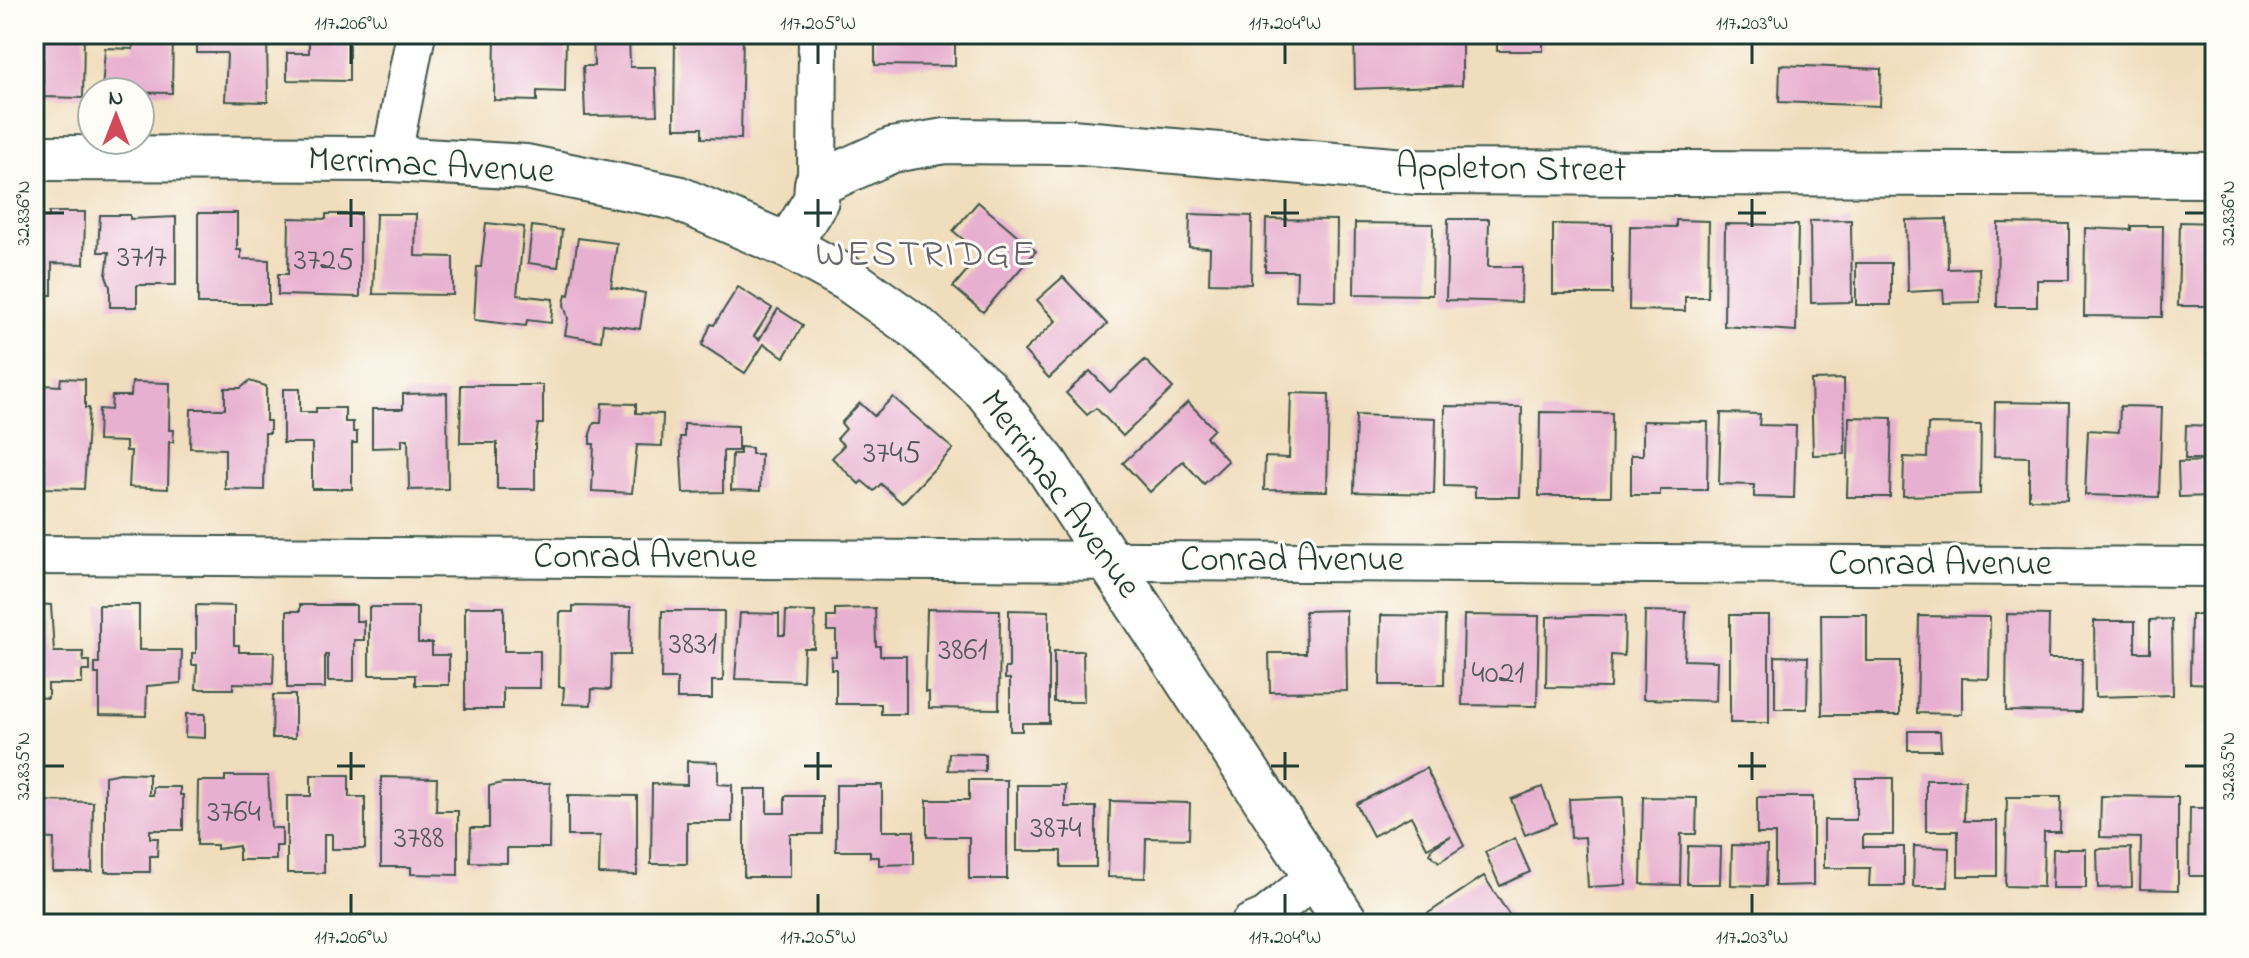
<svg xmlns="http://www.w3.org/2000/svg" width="2249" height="958" viewBox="0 0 2249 958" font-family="'Indie Flower',sans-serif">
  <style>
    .building { fill: #e8b0d0 }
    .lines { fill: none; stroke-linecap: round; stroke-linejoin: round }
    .street-casing { stroke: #3e5548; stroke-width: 42 }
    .secondary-casing { stroke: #3e5548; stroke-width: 48 }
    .street { stroke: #fff; stroke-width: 38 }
    .secondary { stroke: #fff; stroke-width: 44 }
    .ticks { fill: none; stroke: #1f3d34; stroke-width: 3 }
    .labels { text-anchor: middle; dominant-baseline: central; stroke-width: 6; stroke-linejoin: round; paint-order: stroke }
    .number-label { font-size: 32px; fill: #515a5b }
    .street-label { font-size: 36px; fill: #1f3d34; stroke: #fdfcf7 }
    .neighbourhood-label { font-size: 38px; letter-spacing: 2px; fill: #65656b; stroke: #fdfcf7 }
    .neatline { fill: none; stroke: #1f3d34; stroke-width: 3 }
    .ticks-label { font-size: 20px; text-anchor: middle; fill: #1f3d34 }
  </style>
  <rect width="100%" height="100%" fill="#fdfcf7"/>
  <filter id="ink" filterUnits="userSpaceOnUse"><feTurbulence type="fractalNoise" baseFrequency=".0125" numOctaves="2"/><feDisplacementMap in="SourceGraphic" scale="16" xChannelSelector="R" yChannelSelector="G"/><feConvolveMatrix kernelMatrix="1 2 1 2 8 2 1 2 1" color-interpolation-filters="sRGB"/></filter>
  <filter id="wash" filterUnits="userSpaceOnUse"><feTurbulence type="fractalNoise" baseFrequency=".006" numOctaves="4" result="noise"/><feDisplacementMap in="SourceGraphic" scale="32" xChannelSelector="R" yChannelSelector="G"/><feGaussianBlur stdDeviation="1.8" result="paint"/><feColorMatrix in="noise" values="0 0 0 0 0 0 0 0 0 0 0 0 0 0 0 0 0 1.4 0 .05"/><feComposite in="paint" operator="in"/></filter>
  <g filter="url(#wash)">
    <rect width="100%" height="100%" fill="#f0ddbc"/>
    <g id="blocks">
      <!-- building -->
      <g class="building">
        <polygon points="34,34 84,34 83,98 43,97 43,59 40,59 40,50 34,50"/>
        <polygon points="133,34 173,34 172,93 102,92 105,48 133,49"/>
        <polygon points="197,34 267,34 268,102 225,101 227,53 197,53"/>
        <polygon points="309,34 349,34 349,81 287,80 287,53 309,53"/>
        <polygon points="495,34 566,34 565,92 537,91 537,101 494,100"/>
        <polygon points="593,34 629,34 630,67 655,67 657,115 585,116 583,66 594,66"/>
        <polygon points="675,34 743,34 741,139 702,138 702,128 674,128"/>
        <polygon points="875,34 955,34 955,66 875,65"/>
        <polygon points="1354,34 1462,34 1462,85 1355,89"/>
        <rect x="1497" y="34" width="46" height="17"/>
        <polygon points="1780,65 1881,69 1880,106 1779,102"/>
        <polygon points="978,202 1036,251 983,312 953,287 981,254 953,231"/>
        <polygon points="34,212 39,212 39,217 49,217 49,212 85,212 84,264 52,263 52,295 34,295"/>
        <polygon points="198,213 237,213 237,250 241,250 241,259 269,260 269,304 198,304"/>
        <polygon points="326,214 360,214 360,297 278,295 278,274 288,274 289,218 326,219"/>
        <polygon points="376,214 416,214 415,256 453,257 453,295 373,294"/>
        <polygon points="1190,214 1252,216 1251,284 1209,283 1210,248 1189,247"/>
        <polygon points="100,215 130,215 130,219 176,217 176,285 137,285 137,307 110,307 110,287 106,276 109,252 98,252"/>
        <polygon points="1266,219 1337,220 1336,301 1296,300 1297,271 1265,271"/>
        <polygon points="1448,219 1489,219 1488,267 1522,267 1521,302 1446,300"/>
        <polygon points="1947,219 1948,269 1979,268 1980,302 1944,303 1943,290 1908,292 1906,220"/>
        <polygon points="1676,220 1709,221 1708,297 1685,297 1685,311 1629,310 1630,226 1676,227"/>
        <polygon points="1851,220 1852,302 1811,303 1810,221"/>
        <polygon points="2180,222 2215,223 2215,306 2178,306"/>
        <polygon points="486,223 524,227 517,295 553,299 551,323 527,320 526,326 474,320 477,267 481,267"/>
        <polygon points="1355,223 1433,224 1432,295 1354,294"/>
        <polygon points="1998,223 2069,224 2069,280 2037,280 2037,307 1997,307"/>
        <polygon points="1553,224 1612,225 1612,294 1553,294"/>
        <polygon points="1725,224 1798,225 1796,331 1724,326"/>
        <polygon points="532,226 562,230 558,267 528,263"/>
        <polygon points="2131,226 2163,226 2162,317 2084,316 2085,228 2131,230"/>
        <polygon points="578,238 617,243 611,287 645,293 640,329 603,324 601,341 565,335 568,318 564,305 566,294 569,295"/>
        <rect x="1856" y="263" width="35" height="42"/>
        <polygon points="1063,277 1107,324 1049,378 1024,351 1056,321 1037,300"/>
        <polygon points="738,287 772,308 754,336 759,340 778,309 803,325 784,357 764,344 745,373 702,345 711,324 714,325"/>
        <polygon points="1145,360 1173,388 1123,436 1096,408 1087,415 1066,393 1090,371 1110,392"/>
        <polygon points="61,378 85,379 85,408 89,408 84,489 43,488 44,460 41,488 34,488 34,390 43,385 60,386"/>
        <polygon points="1844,379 1845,454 1813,455 1811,380"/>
        <polygon points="249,381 266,386 266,421 270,421 270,433 265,433 264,490 225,489 225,449 190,448 191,409 225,409 225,388 241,388"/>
        <polygon points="132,382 170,383 169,430 174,430 173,442 169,442 168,489 129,487 131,451 126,451 126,442 98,441 99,409 111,410 112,396 131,396"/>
        <polygon points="461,385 543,385 543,424 538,424 535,443 535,489 497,489 497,443 460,443"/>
        <polygon points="283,389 300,389 300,412 316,412 316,408 345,408 345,422 353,422 353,432 357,432 357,443 352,443 352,489 312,489 312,443 283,443"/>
        <polygon points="447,393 448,489 409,490 408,439 402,439 402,447 372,448 372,409 403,409 403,394"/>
        <polygon points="1291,393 1329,394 1327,491 1264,490 1265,457 1289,458"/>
        <polygon points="893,397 953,449 902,503 881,484 874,491 862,481 859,484 832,458 844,445 837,439 846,429 841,423 860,403 874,416"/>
        <polygon points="1188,402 1214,429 1206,437 1228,461 1204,484 1183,461 1150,492 1123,463"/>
        <polygon points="1995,402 2069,403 2067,500 2029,499 2029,457 1994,456"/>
        <polygon points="602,403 636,404 636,413 663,414 662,446 637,445 632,493 592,491 594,444 590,444 590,434 594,423 601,423"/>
        <polygon points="1445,406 1522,407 1520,497 1475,497 1475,487 1444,486"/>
        <polygon points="2120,406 2162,407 2159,497 2085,495 2088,430 2119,432"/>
        <polygon points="1540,412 1612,413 1611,496 1539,496"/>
        <polygon points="1721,413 1760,414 1759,425 1796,426 1794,498 1754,497 1754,485 1719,484"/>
        <polygon points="1356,415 1436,418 1434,494 1354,492"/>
        <polygon points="1849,417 1892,418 1890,497 1847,497"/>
        <polygon points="1643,421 1708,422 1707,490 1660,490 1660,495 1631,495 1631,455 1643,455"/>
        <polygon points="684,424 738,426 738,451 723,451 723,492 683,493 680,437 684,437"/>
        <polygon points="1928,424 1981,425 1980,494 1903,496 1904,457 1927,458"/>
        <polygon points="2186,425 2215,426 2215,459 2185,459"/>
        <polygon points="740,447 752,448 752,454 761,454 760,491 731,490 732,454 740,454"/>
        <polygon points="2211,461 2212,496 2179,497 2178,462"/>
        <polygon points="34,604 51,605 54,652 83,652 83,661 90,661 90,671 82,671 82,684 48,684 48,698 34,697"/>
        <polygon points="99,605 139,605 139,650 182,650 181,683 147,686 146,716 99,715 99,674 95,674 95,663 99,663"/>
        <polygon points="196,605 234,606 234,645 239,645 239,652 274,652 273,684 233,683 233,689 196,689 197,665 192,665 192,653 196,653"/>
        <polygon points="300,605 356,605 356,621 364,621 364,640 354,640 354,681 328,681 328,655 325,655 325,688 287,688 287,611 300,611"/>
        <polygon points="573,606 631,607 630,655 611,655 610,690 592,689 591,705 563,704 564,687 559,687 560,612 573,612"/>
        <polygon points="369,607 418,607 418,643 432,643 432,655 449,655 449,685 415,685 415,675 369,675"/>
        <polygon points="465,607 504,607 504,651 540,651 540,688 503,688 503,709 465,709"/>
        <polygon points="875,608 876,646 880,646 880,656 906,656 906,714 881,714 881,704 836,704 836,669 831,669 831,656 836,656 836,631 827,631 827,617 835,617 835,609"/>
        <polygon points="927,609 1000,610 999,709 929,708 929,692 925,692"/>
        <polygon points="1009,610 1049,611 1049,723 1022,723 1022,731 1010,731 1010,679 1005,679 1005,668 1009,668"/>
        <polygon points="1346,610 1347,691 1270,692 1269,653 1306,653 1305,611"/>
        <polygon points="662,611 724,611 723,681 712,681 712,699 677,699 677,679 661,679"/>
        <polygon points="786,611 815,612 814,648 804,648 803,681 735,679 740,613 779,614 779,635 785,635"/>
        <polygon points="1645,611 1686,612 1684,660 1717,661 1716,701 1643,699"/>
        <polygon points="1821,614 1867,614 1867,661 1900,661 1900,715 1822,715"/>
        <polygon points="2007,614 2049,615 2048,659 2082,659 2081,712 2006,711"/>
        <polygon points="1381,615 1445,616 1444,685 1380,685"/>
        <polygon points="1464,615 1539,616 1537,706 1462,705"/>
        <polygon points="1591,615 1625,616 1624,656 1611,655 1610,688 1546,687 1547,617"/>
        <rect x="1730" y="615" width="39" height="108"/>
        <polygon points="2191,615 2215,615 2215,684 2190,683"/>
        <polygon points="1919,616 1990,617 1989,679 1962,678 1962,714 1917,713"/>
        <polygon points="2172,619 2173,695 2095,697 2094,621 2135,621 2135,652 2150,652 2150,620"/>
        <polygon points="1054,651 1083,651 1084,702 1054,702"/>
        <polygon points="1775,656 1808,657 1807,709 1775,709"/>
        <polygon points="273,695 295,695 295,738 272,738"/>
        <polygon points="186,714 205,714 205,738 185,737"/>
        <polygon points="1908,731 1940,731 1941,750 1908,750"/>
        <polygon points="949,753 985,754 985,771 948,770"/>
        <polygon points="687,761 718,762 718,784 732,785 732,822 687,822 687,864 651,864 652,784 687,785"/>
        <polygon points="1426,768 1464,846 1439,862 1430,854 1431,849 1451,836 1427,848 1411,816 1373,836 1356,804"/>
        <polygon points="120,773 149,774 149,795 153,795 153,787 180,787 180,795 183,795 183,830 150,830 150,838 158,838 157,856 150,856 150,872 105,872 105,776"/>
        <polygon points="311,775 349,775 349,797 365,797 365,849 332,849 332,834 324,834 324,873 287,873 287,796 311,796"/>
        <polygon points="225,776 268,776 271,828 282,828 282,846 276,846 276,860 239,860 239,846 217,849 217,845 197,845 198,781 225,781"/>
        <polygon points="381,777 437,778 436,811 458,811 458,875 411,874 411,867 381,867"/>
        <polygon points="1856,778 1893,778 1893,835 1863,835 1863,847 1904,847 1904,886 1869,886 1870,868 1824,868 1824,820 1856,820"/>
        <polygon points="969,780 1007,780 1007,879 969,879 969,837 927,837 927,800 969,800"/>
        <polygon points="1926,780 1965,780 1964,821 1997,821 1997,876 1958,876 1958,831 1926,831"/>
        <polygon points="503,783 550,783 549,848 507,848 507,863 470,862 471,828 489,828 489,786"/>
        <polygon points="836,785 882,785 882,831 914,831 914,864 879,865 879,857 870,857 870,851 836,851"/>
        <polygon points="1017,785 1065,785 1065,807 1096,807 1096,867 1061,867 1061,851 1017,851"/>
        <polygon points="1542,787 1556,823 1525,835 1511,799"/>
        <polygon points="744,789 767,789 767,813 785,813 785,796 822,796 822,834 790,834 790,877 744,877"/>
        <polygon points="568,795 637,796 637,875 599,874 600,836 568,836"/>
        <polygon points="2101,796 2178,797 2178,890 2140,889 2141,838 2100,837"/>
        <polygon points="1623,797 1626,885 1588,887 1585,837 1571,838 1569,799"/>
        <polygon points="1643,797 1697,798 1696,834 1681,834 1680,885 1641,884"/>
        <polygon points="1757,797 1813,797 1813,885 1775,886 1775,834 1757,834"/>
        <polygon points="2007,797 2061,797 2060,832 2044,832 2043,887 2005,886"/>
        <polygon points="34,801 93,802 92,872 53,872 54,839 34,838"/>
        <polygon points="1110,801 1190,803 1189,839 1146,838 1145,878 1108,877"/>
        <polygon points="2190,808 2215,808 2215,876 2189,876"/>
        <polygon points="1515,838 1530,872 1500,886 1485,852"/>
        <polygon points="1732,845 1767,846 1766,886 1731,885"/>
        <polygon points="1688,846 1721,847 1720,884 1687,884"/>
        <polygon points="1914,846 1949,848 1948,887 1913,887"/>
        <polygon points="2131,848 2132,887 2098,888 2097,849"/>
        <polygon points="2053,849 2086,849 2086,888 2052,888"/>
        <polygon points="1484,876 1515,924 1434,924 1427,914"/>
      </g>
    </g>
  </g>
  <g filter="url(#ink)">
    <use href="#blocks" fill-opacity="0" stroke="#3e5548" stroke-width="2"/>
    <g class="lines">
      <!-- street casing -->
      <g class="street-casing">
        <g id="street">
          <polyline points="391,159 416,34"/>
          <polyline points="817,184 818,34"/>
          <polyline points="34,555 2215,567"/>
          <polyline points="1250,924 1266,917 1316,876"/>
        </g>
      </g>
      <!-- secondary casing -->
      <g class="secondary-casing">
        <g id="secondary">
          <polyline points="34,158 391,159 526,167 677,198 788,246 848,279 917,328 985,389 1045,463 1347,924"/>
          <polyline points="788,246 816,200 817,184 892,150 945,141 1071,142 1416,172 2215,175"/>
        </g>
      </g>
      <!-- street -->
      <use href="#street" class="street"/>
      <!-- secondary -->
      <use href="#secondary" class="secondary"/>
    </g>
  </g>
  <!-- ticks -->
  <path class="ticks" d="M 351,44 L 351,64M 818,44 L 818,64M 1285,44 L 1285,64M 1752,44 L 1752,64M 351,199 L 351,227M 818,199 L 818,227M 1285,199 L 1285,227M 1752,199 L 1752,227M 44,213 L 64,213M 337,213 L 365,213M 804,213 L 832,213M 1271,213 L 1299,213M 1738,213 L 1766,213M 2185,213 L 2205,213M 351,752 L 351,780M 818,752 L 818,780M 1285,752 L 1285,780M 1752,752 L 1752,780M 44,766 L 64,766M 337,766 L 365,766M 804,766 L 832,766M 1271,766 L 1299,766M 1738,766 L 1766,766M 2185,766 L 2205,766M 351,894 L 351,914M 818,894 L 818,914M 1285,894 L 1285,914M 1752,894 L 1752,914"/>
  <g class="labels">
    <!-- number labels -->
    <g class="number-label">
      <text x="142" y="258">3717</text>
      <text x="324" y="261">3725</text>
      <text x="892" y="454">3745</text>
      <text x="693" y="645">3831</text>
      <text x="963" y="651">3861</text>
      <text x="1498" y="674">4021</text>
      <text x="234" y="813">3764</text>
      <text x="1056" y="829">3874</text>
      <text x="419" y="839">3788</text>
    </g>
    <!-- street labels -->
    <g class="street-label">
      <text transform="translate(431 167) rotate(3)">Merrimac Avenue</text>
      <text transform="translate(1511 170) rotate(1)">Appleton Street</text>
      <text transform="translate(1059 495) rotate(54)">Merrimac Avenue</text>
      <text x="645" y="558">Conrad Avenue</text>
      <text x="1292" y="561">Conrad Avenue</text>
      <text x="1940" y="565">Conrad Avenue</text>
    </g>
    <!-- neighbourhood labels -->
    <g class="neighbourhood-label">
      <text x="926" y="256">WESTRIDGE</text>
    </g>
  </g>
  <!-- margin -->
  <rect width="2249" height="958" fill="none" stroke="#fdfcf7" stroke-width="88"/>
  <!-- north arrow -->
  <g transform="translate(116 116)"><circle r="38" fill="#fdfcf7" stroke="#a4b0a9" stroke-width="2"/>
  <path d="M0-6L14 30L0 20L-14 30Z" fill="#d1495b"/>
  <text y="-12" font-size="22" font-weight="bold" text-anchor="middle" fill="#1f3d34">N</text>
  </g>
  <rect x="44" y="44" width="2161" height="870" class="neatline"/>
  <g class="ticks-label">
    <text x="351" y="29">117.206°W</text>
    <text x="818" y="29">117.205°W</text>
    <text x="1285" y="29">117.204°W</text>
    <text x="1752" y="29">117.203°W</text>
    <text transform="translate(22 213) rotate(-90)" y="7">32.836°N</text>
    <text transform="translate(2227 213) rotate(-90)" y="7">32.836°N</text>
    <text transform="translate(22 766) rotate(-90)" y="7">32.835°N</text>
    <text transform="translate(2227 766) rotate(-90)" y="7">32.835°N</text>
    <text x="351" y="943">117.206°W</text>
    <text x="818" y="943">117.205°W</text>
    <text x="1285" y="943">117.204°W</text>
    <text x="1752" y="943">117.203°W</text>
  </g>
</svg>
